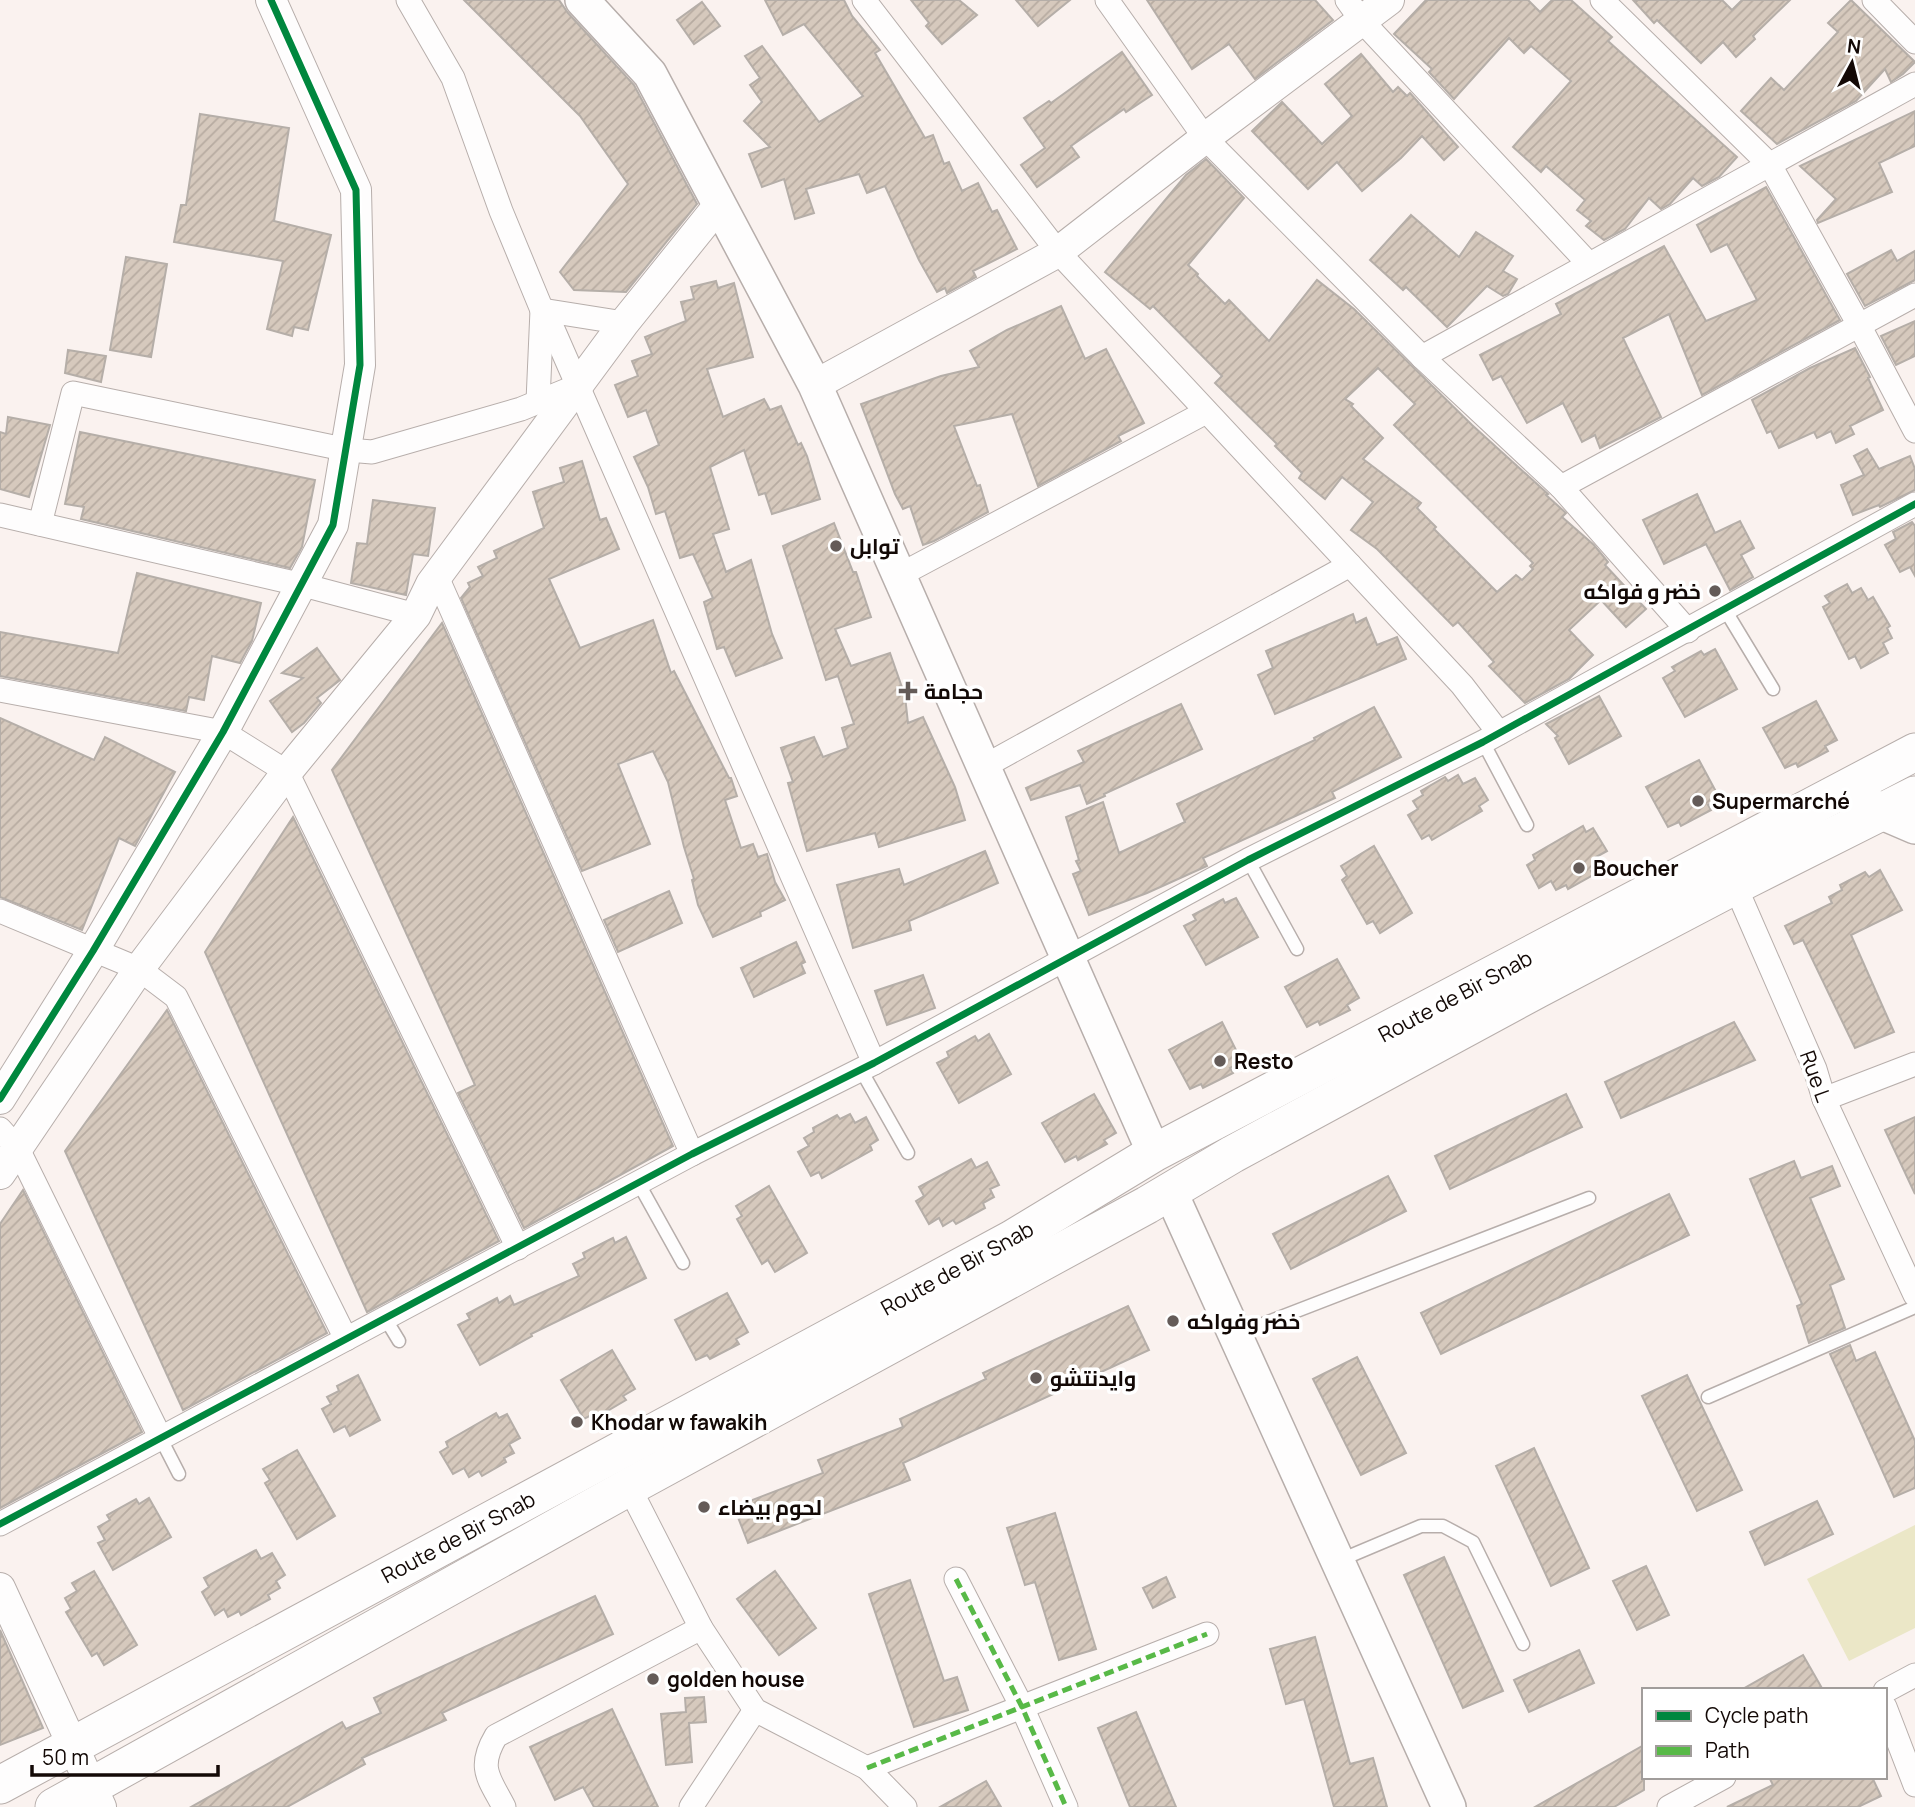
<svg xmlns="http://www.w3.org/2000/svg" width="1915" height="1807" viewBox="0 0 1915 1807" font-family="Manrope,Cairo,sans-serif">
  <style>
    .garden { fill: #ebe7c7 }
    .building { fill: url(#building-hatch); stroke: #b5aea8; stroke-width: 2; fill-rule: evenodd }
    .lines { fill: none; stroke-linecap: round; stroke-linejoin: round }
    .service-casing { stroke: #b7aeab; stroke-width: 15 }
    .minor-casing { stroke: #b7aeab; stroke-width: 25 }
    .tertiary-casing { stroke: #b7aeab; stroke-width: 32 }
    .secondary-casing { stroke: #b7aeab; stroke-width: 36 }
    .primary-casing { stroke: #b7aeab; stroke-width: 39 }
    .service { stroke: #fefdfd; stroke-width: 12 }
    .minor { stroke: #fefdfd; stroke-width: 23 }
    .tertiary { stroke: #fefdfd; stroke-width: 30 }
    .secondary { stroke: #fefdfd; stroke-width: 33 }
    .primary { stroke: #fefdfd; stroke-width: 37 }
    .quiet { stroke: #58b947; stroke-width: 5; stroke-dasharray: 10 5; stroke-linecap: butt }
    .cycleway-casing { stroke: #fff; stroke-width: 11 }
    .cycleway { stroke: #00873e; stroke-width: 7 }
    .poi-dot { fill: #645b58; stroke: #fff; stroke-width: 2.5 }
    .labels { text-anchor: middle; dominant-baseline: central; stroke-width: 7; stroke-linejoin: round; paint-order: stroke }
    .poi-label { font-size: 21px; font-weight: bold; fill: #130906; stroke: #fff; text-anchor: start }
    .street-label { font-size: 21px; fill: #130906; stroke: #fff }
  </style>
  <defs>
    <pattern id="building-hatch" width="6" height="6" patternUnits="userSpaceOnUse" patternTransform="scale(1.75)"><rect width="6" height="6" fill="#d6c9bd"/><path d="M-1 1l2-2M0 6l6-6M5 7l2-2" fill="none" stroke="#b7aba1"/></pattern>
  </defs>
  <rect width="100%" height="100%" fill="#faf2ef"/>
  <!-- garden -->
  <polygon class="garden" points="1915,1525 1915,1628 1849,1661 1807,1579"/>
  <!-- building -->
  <g class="building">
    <polygon points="464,0 559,0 568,13 634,85 697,204 626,292 574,290 560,272 628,184 580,116"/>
    <polygon points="765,0 844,0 852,16 880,50 875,53 925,138 933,135 944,164 949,162 962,191 978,183 992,212 997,210 1017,249 973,271 976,277 947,293 945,288 937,292 919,260 885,186 867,193 859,174 806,189 814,213 795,219 784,179 762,187 749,154 770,147 744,121 762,102 750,85 760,78 745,56 762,46 819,122 863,96 804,24 783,35"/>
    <polygon points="911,0 959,0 977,15 942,44 926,26 929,23"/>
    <polygon points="1016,0 1070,0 1038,26"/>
    <polygon points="1147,0 1315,0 1333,20 1255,79 1229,44 1192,69"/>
    <polygon points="1426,0 1528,0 1540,12 1552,0 1571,0 1612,37 1608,41 1737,157 1719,177 1702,186 1693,178 1670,204 1661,209 1649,198 1625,229 1604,240 1586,226 1591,221 1577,210 1585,200 1546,166 1541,172 1513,147 1571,81 1531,46 1524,53 1509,38 1454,99 1429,72 1432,69 1394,34"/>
    <polygon points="1633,0 1722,0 1732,10 1742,0 1790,0 1753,36 1755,39 1736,57 1723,42 1701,63 1657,20 1654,23"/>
    <polygon points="1851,0 1915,62 1903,74 1891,82 1885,69 1856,101 1777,144 1741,111 1771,78 1784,90 1838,32 1828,23"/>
    <polygon points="702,2 720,26 694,44 677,20"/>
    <polygon points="1122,52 1152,95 1126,112 1124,109 1071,146 1079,157 1037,187 1021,165 1045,148 1024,118 1049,101 1051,103"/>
    <polygon points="1361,54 1393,92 1398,87 1407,96 1410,93 1458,147 1444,160 1422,136 1401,158 1362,191 1337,162 1308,189 1252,131 1282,102 1322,144 1352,116 1325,84"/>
    <polygon points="1915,111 1915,146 1879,163 1892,192 1818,223 1817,220 1836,199 1800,166"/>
    <polygon points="200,114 289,128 274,221 331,235 308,330 294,327 292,336 267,329 283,261 174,242 181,205 186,205"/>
    <path d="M 1206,159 L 1244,198 L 1188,265 L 1198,274 L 1197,276 L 1225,304 L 1229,300 L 1269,341 L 1317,280 L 1354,309 L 1472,425 L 1548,494 L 1546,495 L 1566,513 L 1562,517 L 1594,545 L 1608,562 L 1605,565 L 1646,609 L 1626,627 L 1601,600 L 1569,630 L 1593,655 L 1569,679 L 1525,703 L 1489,666 L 1494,662 L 1458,622 L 1453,626 L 1377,549 L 1351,530 L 1373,502 L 1342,477 L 1325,499 L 1299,478 L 1302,473 L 1275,446 L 1277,444 L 1215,383 L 1222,376 L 1153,306 L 1150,309 L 1105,272 L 1186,175 ZM 1378,368 L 1415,404 L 1394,425 L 1533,563 L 1530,566 L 1533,569 L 1522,580 L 1516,575 L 1497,592 L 1434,529 L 1436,527 L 1417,508 L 1421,503 L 1363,459 L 1383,438 L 1351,406 L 1353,404 L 1345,399 Z"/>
    <polygon points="1766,187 1840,320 1702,395 1669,314 1623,338 1661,417 1600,448 1595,435 1582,442 1563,403 1527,423 1501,376 1493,380 1480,355 1561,314 1556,304 1664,246 1706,321 1757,300 1727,244 1711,252 1697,225"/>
    <polygon points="1411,215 1459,257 1476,232 1513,256 1503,271 1517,279 1508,294 1503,296 1487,286 1447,327 1406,287 1403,290 1370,260"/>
    <polygon points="1891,250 1897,261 1915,251 1915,280 1865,306 1847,274"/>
    <polygon points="126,257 167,264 151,357 110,350"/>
    <polygon points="716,281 718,288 734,283 753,357 707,369 723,417 764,399 770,410 781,406 798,445 801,443 807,456 820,499 772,514 765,493 759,495 744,450 710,467 729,529 713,534 726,572 751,560 772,634 782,658 736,676 724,647 717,649 704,602 713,598 693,554 680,558 665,511 656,514 648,487 634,457 659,445 646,410 628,417 615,385 638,376 632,361 652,354 645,337 686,321 681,302 694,299 691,287"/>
    <polygon points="1061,306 1085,359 1106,349 1144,423 1118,436 1121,441 1038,486 1012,414 954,426 977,486 980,485 988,512 934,541 923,545 910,506 903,509 895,494 861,404 941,376 979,367 970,351 1007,330"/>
    <polygon points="1915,321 1915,356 1896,365 1881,336"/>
    <polygon points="1855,348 1870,377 1868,378 1883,410 1850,426 1854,434 1836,443 1831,431 1817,438 1814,432 1779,448 1771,431 1767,433 1752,400 1810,368"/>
    <polygon points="68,350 106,356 101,382 65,373"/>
    <polygon points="8,417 50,425 29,497 0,489 0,432 6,434"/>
    <polygon points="80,432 315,480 302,547 290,568 81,519 84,507 65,504"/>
    <polygon points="1867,449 1879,469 1910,456 1915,469 1915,490 1880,507 1879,505 1853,515 1841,485 1864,475 1854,456"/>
    <polygon points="582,461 600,520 606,518 619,549 549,579 580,648 653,620 671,673 674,671 729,778 731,778 737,796 725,800 741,848 753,844 758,857 767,854 775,882 785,900 760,912 761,916 713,937 698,905 692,880 694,879 684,847 668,782 653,751 618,764 650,844 582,871 461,598 470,587 468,583 483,576 478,567 497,558 494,551 544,528 533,492 564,482 560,468"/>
    <polygon points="1697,494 1715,533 1740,521 1754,548 1741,555 1753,577 1730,590 1706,544 1664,564 1643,520"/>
    <polygon points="373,500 435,508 428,556 413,554 406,595 351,583 357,543 367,544"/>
    <polygon points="1912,522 1915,526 1915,576 1910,567 1900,572 1885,545 1896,539 1893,532"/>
    <polygon points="834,523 853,572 856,572 871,617 835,629 851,666 890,653 905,696 908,723 923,717 955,787 965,820 879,847 875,833 807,851 788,783 793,782 781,748 814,737 823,757 848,748 842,728 854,724 838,676 826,680 783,546"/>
    <polygon points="137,573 261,603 252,641 240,663 212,656 204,700 189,697 186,711 0,676 0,632 118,653"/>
    <polygon points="1847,584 1852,593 1861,588 1868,600 1873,597 1890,626 1887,628 1892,638 1883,643 1888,653 1861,668 1855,656 1849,659 1823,607 1830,603 1825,596"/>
    <polygon points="1353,614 1356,623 1366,618 1377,645 1397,637 1406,659 1275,714 1258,675 1273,668 1266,651"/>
    <polygon points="442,623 673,1146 524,1228 458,1093 475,1085 332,770"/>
    <polygon points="317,648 340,680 317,698 321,703 304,723 292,732 270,701 303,678 282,673"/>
    <polygon points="1715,649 1737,689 1685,717 1663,678 1675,671 1672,667 1701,651 1704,655"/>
    <polygon points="1599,696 1621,736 1569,764 1555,738 1558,736 1546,724"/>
    <polygon points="1816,701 1837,740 1825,746 1828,751 1798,767 1796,763 1785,768 1763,728"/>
    <polygon points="1181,704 1202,749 1104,794 1105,796 1087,804 1080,785 1031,800 1026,788 1084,762 1078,751"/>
    <polygon points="1374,707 1401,757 1332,792 1335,798 1203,858 1207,866 1147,893 1089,915 1073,874 1081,871 1076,861 1079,860 1066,817 1103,802 1119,853 1185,822 1177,804 1315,740 1314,738"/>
    <polygon points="0,718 94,760 105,737 175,772 135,846 119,838 82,930 0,897"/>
    <polygon points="1699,760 1720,799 1708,805 1711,810 1681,826 1679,822 1668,827 1646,787"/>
    <polygon points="1458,775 1463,784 1475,778 1488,800 1479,806 1482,811 1432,840 1429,835 1422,839 1408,815 1418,809 1413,801 1423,795 1421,791 1445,777 1448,781"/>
    <polygon points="293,817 499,1241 367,1312 205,952"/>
    <polygon points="1583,826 1586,832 1593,828 1607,851 1596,857 1601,866 1591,871 1593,875 1568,889 1566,885 1556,890 1551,881 1539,888 1527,865 1535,860 1533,855"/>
    <polygon points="1374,846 1412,913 1380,933 1373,921 1367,924 1342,880 1347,876 1341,866"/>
    <polygon points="985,851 998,883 909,921 911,930 853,948 837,885 899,869 904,885"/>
    <polygon points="1880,870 1902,910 1851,935 1894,1032 1855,1048 1803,940 1794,944 1785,926 1832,903 1829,897 1842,890 1840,885 1865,872 1869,877"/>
    <polygon points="669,891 682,923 618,952 604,920"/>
    <polygon points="1236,898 1258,937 1206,965 1184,926 1196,920 1193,915 1223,899 1225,903"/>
    <polygon points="796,942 805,962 801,964 805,973 754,997 741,968"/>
    <polygon points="1337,959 1359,998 1347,1005 1350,1010 1320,1025 1318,1021 1307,1027 1285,987"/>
    <polygon points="923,975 935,1008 887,1025 875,991"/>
    <polygon points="167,1010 327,1333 183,1410 65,1151"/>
    <polygon points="1222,1022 1242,1062 1230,1068 1233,1073 1203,1088 1201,1084 1190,1089 1169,1050"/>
    <polygon points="1734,1022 1755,1060 1621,1118 1605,1082"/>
    <polygon points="989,1034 1011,1074 959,1103 937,1063 949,1057 947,1052 975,1036 978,1041"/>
    <polygon points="1094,1094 1116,1133 1104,1140 1107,1144 1078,1160 1076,1156 1065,1162 1042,1123"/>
    <polygon points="1566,1094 1582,1127 1450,1189 1435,1156"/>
    <polygon points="850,1114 855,1123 866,1117 878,1140 870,1145 872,1150 822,1178 819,1172 811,1176 798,1152 809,1146 804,1138 814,1132 813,1128 837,1115 840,1119"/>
    <polygon points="1915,1117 1915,1194 1885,1130"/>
    <polygon points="971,1159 976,1168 987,1162 999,1185 990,1189 994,1197 983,1203 985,1208 956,1224 953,1220 943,1226 939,1218 929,1224 916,1201 924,1196 919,1187"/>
    <polygon points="1794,1161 1801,1178 1832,1166 1840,1186 1810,1198 1844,1279 1830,1285 1845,1328 1809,1343 1797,1306 1802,1304 1750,1179"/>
    <polygon points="1388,1176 1406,1211 1291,1269 1273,1234"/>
    <polygon points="769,1186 807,1253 775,1272 768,1260 762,1264 737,1219 742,1216 736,1206"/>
    <polygon points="23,1190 142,1432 0,1508 0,1224"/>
    <polygon points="1669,1194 1689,1235 1441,1354 1421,1313"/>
    <polygon points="626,1237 646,1278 531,1334 532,1336 480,1365 458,1325 470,1319 467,1314 497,1298 499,1303 510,1296 514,1305 579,1276 573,1264 585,1258 583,1253 613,1238 615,1243"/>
    <polygon points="727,1293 748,1332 736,1339 739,1344 710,1359 707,1355 696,1360 675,1320"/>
    <polygon points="1128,1306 1149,1350 903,1463 910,1480 748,1543 734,1507 823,1473 818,1460 903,1427 900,1419 986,1379 983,1373"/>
    <polygon points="1850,1345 1856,1361 1875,1352 1915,1441 1915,1488 1894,1497 1830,1354"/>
    <polygon points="612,1350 635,1389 623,1396 626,1400 597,1417 595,1413 584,1419 561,1380"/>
    <polygon points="1357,1357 1406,1453 1361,1475 1313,1379"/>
    <polygon points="358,1375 380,1420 350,1436 345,1426 334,1432 322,1409 331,1404 327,1397 339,1391 337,1386"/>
    <polygon points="1687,1375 1742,1490 1697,1511 1642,1396"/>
    <polygon points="496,1413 499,1418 507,1414 520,1438 509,1444 514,1453 504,1458 506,1462 482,1476 479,1471 469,1477 464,1468 453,1474 440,1452 448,1447 446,1442"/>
    <polygon points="1534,1448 1589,1568 1551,1586 1496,1466"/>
    <polygon points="297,1450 335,1516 297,1539 265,1483 270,1480 263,1469"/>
    <polygon points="149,1498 171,1537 113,1570 98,1543 105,1540 98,1527 110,1520 107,1515 136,1499 139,1504"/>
    <polygon points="1817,1501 1833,1534 1765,1565 1750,1532"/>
    <polygon points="1055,1513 1096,1649 1059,1660 1035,1582 1025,1585 1007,1528"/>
    <polygon points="256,1550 261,1559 272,1553 285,1575 276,1581 280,1588 268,1595 270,1599 241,1615 239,1611 228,1617 224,1609 215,1615 202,1592 209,1587 204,1578"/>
    <polygon points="1444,1557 1503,1691 1463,1708 1404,1575"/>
    <polygon points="1646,1566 1669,1615 1637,1630 1613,1581"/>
    <polygon points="94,1571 137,1645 104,1665 97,1653 92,1656 66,1612 71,1609 65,1598 77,1591 72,1583"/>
    <polygon points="775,1571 816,1628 779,1655 737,1599"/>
    <polygon points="1166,1577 1175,1597 1153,1608 1143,1588"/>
    <polygon points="910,1580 944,1681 957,1677 968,1710 914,1727 869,1594"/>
    <polygon points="595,1596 613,1634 442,1713 446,1720 362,1758 365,1764 287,1807 191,1807 342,1722 346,1729 381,1713 374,1698"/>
    <polygon points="0,1630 43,1728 0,1745"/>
    <polygon points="1315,1637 1350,1764 1373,1758 1387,1807 1334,1807 1304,1699 1286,1704 1270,1649"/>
    <polygon points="1579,1650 1594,1683 1529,1712 1514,1680"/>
    <polygon points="1803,1655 1823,1690 1741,1690"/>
    <polygon points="704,1697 706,1722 689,1723 692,1762 666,1765 661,1714 686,1712 685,1698"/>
    <polygon points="612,1709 658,1807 594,1807 583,1787 555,1800 530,1747"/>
    <polygon points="1136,1712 1176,1807 1130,1807 1098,1728"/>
    <polygon points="1644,1745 1644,1790 1614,1807 1535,1807"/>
    <polygon points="1769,1777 1872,1777 1881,1796 1858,1807 1727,1807 1773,1785"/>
    <polygon points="986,1781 1001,1807 940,1807"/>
  </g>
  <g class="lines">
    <!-- service casing -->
    <g class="service-casing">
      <g id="service">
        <polyline points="1724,608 1773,689"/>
        <polyline points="1483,742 1527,825"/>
        <polyline points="1248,860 1297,949"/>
        <polyline points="861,1070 908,1153"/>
        <polyline points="639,1184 683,1263"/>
        <polyline points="385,1318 399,1341"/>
        <polyline points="1237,1334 1589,1198"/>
        <polyline points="1708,1397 1915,1307"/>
        <polyline points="161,1439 179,1474"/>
        <polyline points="1338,1561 1421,1526 1443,1526 1473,1542 1523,1644"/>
      </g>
    </g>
    <!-- minor casing -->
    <g class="minor-casing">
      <g id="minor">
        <polyline points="408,0 453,78 501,211 542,310 549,320 874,1063"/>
        <polyline points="864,0 1058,252 1462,685 1499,733"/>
        <polyline points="1107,0 1205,138 1422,357 1561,487 1688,631"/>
        <polyline points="1347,0 1362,21 1589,264"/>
        <polyline points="1602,0 1770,165 1859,325 1915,431"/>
        <polyline points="1874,0 1915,42"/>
        <polyline points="1422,357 1915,84"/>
        <polyline points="538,401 542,310 624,323"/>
        <polyline points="1561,487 1915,295"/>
        <polyline points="0,515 303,585 416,615"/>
        <polyline points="40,524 73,393 348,450 372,452 521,409 577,386"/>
        <polyline points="898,576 1206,412"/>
        <polyline points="437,577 692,1154"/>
        <polyline points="0,690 223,732 287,772 518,1248"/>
        <polyline points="983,767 1350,565"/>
        <polyline points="1730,874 1815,1069 1824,1099 1915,1295"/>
        <polyline points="0,911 139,969 176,997 346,1339"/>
        <polyline points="1824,1099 1915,1064"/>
        <polyline points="0,1129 18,1149 161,1439"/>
        <polyline points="629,1487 701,1628 755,1710 867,1768 905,1807"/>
        <polyline points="0,1524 692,1154 874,1063 1248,860 1483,742 1915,504"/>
        <polyline points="956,1579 1022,1707 1066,1807"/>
        <polyline points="1885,1691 1915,1675"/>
        <polyline points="1885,1707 1915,1785"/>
        <polyline points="867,1768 1207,1634"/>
        <path d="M 504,1807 C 489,1778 477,1768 496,1736 L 701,1628"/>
        <polyline points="691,1807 755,1710"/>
        <polyline points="1669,1807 1724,1777"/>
      </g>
    </g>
    <!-- tertiary casing -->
    <g class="tertiary-casing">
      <g id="tertiary">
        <polyline points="815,385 1058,252 1205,138 1389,0"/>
        <polyline points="0,1099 93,951 223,732 333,525 360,365 356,190 271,0"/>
        <polyline points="0,1174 139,969 287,772 416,615 431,584 624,323 719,205"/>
        <polyline points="0,1588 101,1807"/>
      </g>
    </g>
    <!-- secondary casing -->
    <g class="secondary-casing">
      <g id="secondary">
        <polyline points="582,0 650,74 815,385 1154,1153"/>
        <polyline points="1865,800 1880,812 1915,827"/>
        <polyline points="1170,1191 1449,1807"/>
      </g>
    </g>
    <!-- primary casing -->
    <g class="primary-casing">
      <g id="primary">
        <polyline points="0,1785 1012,1239 1154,1153 1915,752"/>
        <polyline points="54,1807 629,1487 1147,1205 1233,1154 1538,989 1736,885 1915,795"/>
      </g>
    </g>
    <!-- service -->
    <use href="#service" class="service"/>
    <!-- minor -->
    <use href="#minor" class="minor"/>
    <!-- tertiary -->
    <use href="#tertiary" class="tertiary"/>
    <!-- secondary -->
    <use href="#secondary" class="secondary"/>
    <!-- primary -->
    <use href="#primary" class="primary"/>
    <!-- quiet -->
    <g class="quiet">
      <polyline points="956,1579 1022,1707 1066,1807"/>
      <polyline points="867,1768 1207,1634"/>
    </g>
    <!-- cycleway casing -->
    <g class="cycleway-casing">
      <g id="cycleway">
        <polyline points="0,1099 93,951 223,732 333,525 360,365 356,190 271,0"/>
        <polyline points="0,1524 692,1154 874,1063 1248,860 1483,742 1915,504"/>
      </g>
    </g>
    <!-- cycleway -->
    <use href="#cycleway" class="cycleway"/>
  </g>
  <!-- markers -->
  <g class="poi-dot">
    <circle cx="836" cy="546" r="7"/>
    <circle cx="1715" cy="591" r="7"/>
    <path d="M904.5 680.5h7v7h7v7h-7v7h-7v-7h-7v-7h7z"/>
    <circle cx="1698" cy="801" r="7"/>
    <circle cx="1579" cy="868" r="7"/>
    <circle cx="1220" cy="1061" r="7"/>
    <circle cx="1173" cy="1321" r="7"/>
    <circle cx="1036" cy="1378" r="7"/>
    <circle cx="577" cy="1422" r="7"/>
    <circle cx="704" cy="1507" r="7"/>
    <circle cx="653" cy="1679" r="7"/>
  </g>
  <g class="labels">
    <!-- poi labels -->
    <g class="poi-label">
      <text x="850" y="546">توابل</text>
      <text x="1701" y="591" text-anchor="end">خضر و فواكه</text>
      <text x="924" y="691">حجامة</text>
      <text x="1712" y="801">Supermarché</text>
      <text x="1593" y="868">Boucher</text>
      <text x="1234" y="1061">Resto</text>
      <text x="1187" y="1321">خضر وفواكه</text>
      <text x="1050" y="1378">وايدنتشو</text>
      <text x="591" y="1422">Khodar w fawakih</text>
      <text x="718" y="1507">لحوم بيضاء</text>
      <text x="667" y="1679">golden house</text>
    </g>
    <!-- street labels -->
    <g class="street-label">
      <text transform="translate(1455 996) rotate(-28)">Route de Bir Snab</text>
      <text transform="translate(1816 1076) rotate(70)">Rue L</text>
      <text transform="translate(957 1268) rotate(-29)">Route de Bir Snab</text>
      <text transform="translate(458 1537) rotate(-28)">Route de Bir Snab</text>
    </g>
  </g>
  <!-- legend -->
  <rect x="1642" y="1688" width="245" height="91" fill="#ffffff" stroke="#a19d9b" stroke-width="2"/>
  <rect x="1656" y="1711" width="35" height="10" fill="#00873e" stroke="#a19d9b" stroke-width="2"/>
  <text x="1705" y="1723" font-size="21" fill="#130906">Cycle path</text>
  <rect x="1656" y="1746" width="35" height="10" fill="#58b947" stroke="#a19d9b" stroke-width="2"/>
  <text x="1705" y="1758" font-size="21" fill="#130906">Path</text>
  <!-- north arrow -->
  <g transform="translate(1852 63) rotate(7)" stroke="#ffffff" stroke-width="5" paint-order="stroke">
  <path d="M0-5L12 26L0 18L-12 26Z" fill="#130906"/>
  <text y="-10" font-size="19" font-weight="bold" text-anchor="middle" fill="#130906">N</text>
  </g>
  <!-- scale -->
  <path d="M32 1765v10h186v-10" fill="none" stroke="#130906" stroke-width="3.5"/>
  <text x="42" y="1765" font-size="21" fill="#130906" stroke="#ffffff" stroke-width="5" paint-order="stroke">50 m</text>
</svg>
